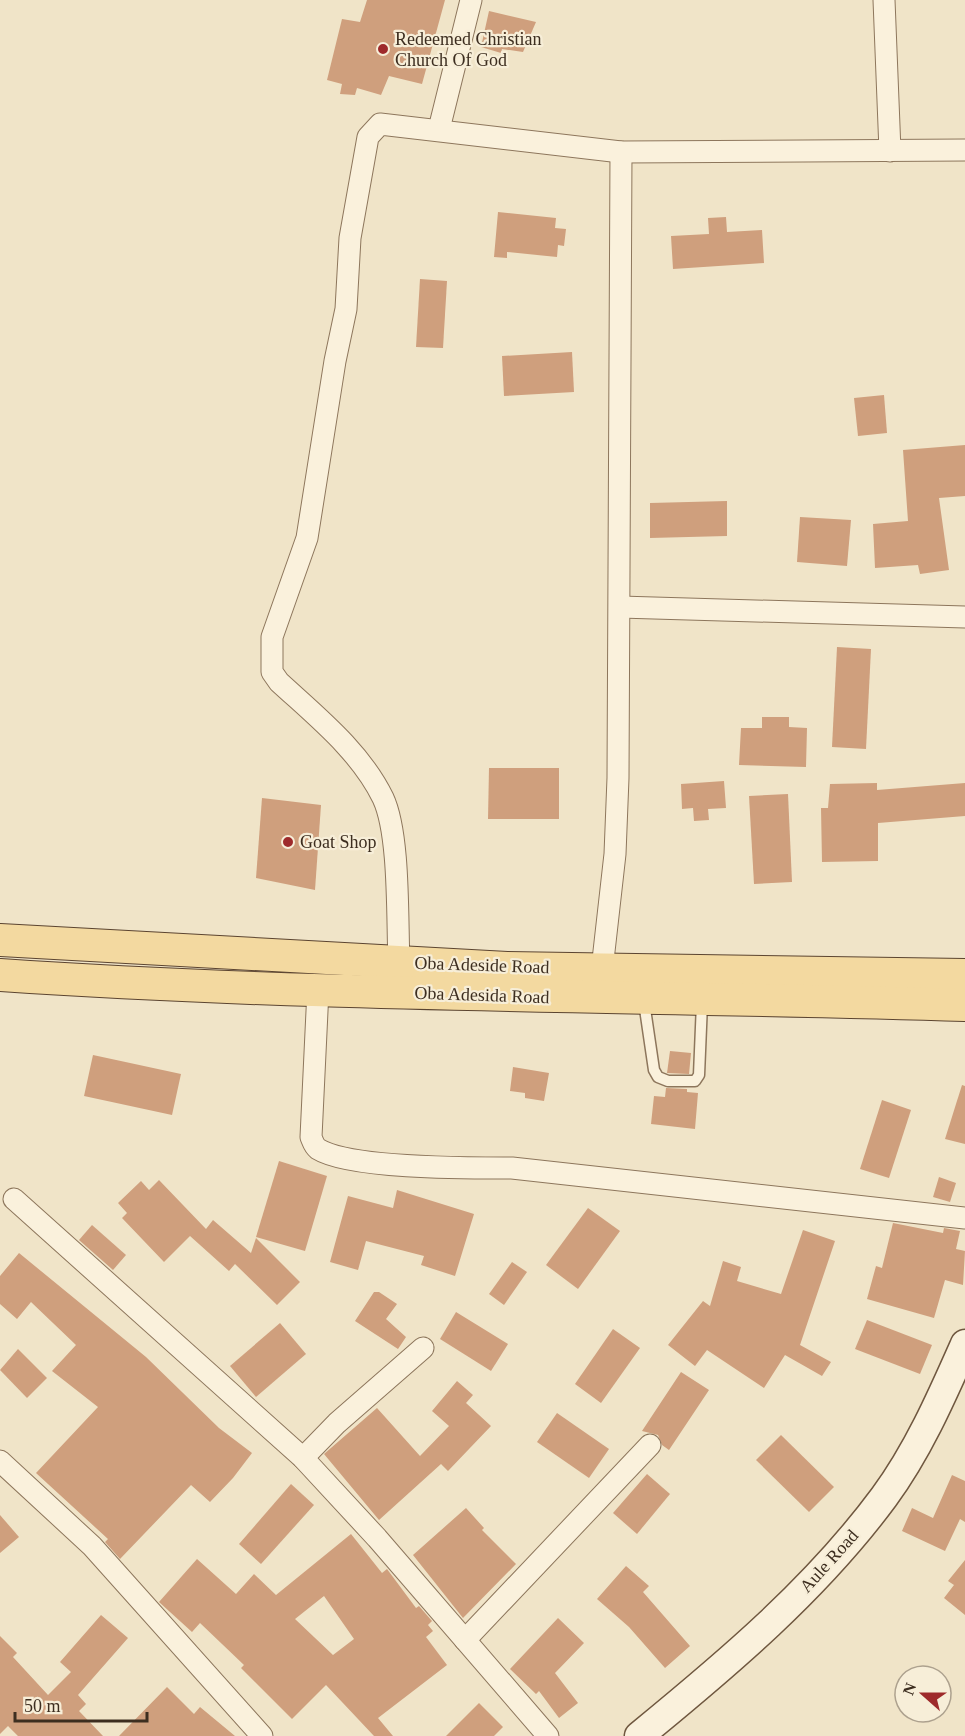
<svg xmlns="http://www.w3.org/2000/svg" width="965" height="1736" viewBox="0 0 965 1736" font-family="Georgia,serif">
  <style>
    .building { fill: #cf9f7d; fill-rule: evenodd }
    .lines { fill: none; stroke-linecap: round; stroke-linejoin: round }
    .lane-casing { stroke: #8d765c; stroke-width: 13 }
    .street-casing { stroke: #8d765c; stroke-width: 23 }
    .secondary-casing { stroke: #6f573f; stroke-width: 31 }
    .primary-casing { stroke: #5b4430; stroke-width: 34 }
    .lane { stroke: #faf1dc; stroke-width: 10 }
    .street { stroke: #faf1dc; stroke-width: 21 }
    .secondary { stroke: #faf1dc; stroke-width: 28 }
    .primary { stroke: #f3d9a0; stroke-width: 32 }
    .poi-dot { fill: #9e2a2b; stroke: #f7eed8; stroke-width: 2 }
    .labels { text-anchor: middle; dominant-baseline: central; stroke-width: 4.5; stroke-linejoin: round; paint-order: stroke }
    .poi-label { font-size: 18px; fill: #3d2e20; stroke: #f7eed8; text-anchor: start }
    .street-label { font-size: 18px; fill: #3d2e20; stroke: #f7eed8 }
  </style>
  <rect width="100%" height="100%" fill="#f0e4c8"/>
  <!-- building -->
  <g class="building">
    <polygon points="367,0 445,0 422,84 389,76 381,95 357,88 355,95 340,94 342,84 327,80 342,19 360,22"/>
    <polygon points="489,11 536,22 523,52 502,49 501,53 481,47"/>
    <polygon points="498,212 556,218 555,228 566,229 564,246 558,245 557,257 507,252 507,258 494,257"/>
    <polygon points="726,217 727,232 762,230 764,263 673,269 671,236 709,234 708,218"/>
    <polygon points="420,279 447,281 443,348 416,347"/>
    <polygon points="572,352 574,392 504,396 502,356"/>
    <polygon points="884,395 887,433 858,436 854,398"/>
    <polygon points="965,445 965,496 939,498 949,570 920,574 918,565 875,568 873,524 908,521 903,450"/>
    <polygon points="727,501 727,536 650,538 650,503"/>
    <polygon points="800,517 851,520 847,566 797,562"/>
    <polygon points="837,647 871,649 866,749 832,747"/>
    <polygon points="762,717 789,717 789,727 807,728 806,767 739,765 741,728 762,728"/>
    <polygon points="489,768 559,768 559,819 488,819"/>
    <polygon points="724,781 726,808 708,809 709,820 694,821 693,808 682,809 681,784"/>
    <polygon points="877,783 877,790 965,783 965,816 878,823 878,861 822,862 821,808 828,808 830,784"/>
    <polygon points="788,794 792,882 754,884 749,796"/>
    <polygon points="262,798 321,805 315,890 256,878"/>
    <polygon points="670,1051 691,1053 689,1074 667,1073"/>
    <polygon points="93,1055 181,1074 172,1115 84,1096"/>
    <polygon points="513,1067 549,1073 544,1101 525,1098 525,1093 510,1091"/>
    <polygon points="962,1085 965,1086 965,1144 945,1139"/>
    <polygon points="666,1088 687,1089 687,1092 698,1093 695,1129 651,1124 654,1096 665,1097"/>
    <polygon points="882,1100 911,1110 889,1178 860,1169"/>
    <polygon points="279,1161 327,1176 305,1251 256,1237"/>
    <polygon points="939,1177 956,1183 950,1202 933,1197"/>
    <polygon points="159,1180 206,1229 213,1220 251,1253 256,1238 300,1282 277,1305 235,1264 229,1271 190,1236 164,1262 122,1218 127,1213 118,1203 141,1181 149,1190"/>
    <polygon points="397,1190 474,1214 455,1276 421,1265 424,1256 366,1241 358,1270 330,1262 348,1196 393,1208"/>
    <polygon points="588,1208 620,1231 578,1289 546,1265"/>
    <polygon points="893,1223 943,1233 944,1228 960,1231 956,1249 965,1251 963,1285 945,1280 934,1318 867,1299 876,1266 882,1268"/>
    <polygon points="92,1225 126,1255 113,1270 79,1240"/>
    <polygon points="803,1230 835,1241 800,1345 831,1362 822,1376 785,1355 764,1388 707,1350 695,1366 668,1345 703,1301 710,1306 723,1261 741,1267 737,1281 781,1294"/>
    <polygon points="19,1253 146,1357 219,1428 252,1453 233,1478 210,1502 191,1485 120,1559 105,1542 108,1539 36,1473 98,1407 52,1371 76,1345 31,1302 17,1319 0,1304 0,1276"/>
    <polygon points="512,1262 527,1272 504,1305 489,1294"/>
    <polygon points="374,1292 379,1292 397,1304 386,1319 406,1337 398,1349 355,1321"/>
    <polygon points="456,1312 508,1344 491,1371 440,1339"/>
    <polygon points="867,1320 932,1345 920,1374 855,1349"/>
    <polygon points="280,1323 306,1354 256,1397 230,1366"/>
    <polygon points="613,1329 640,1348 601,1403 575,1384"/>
    <polygon points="18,1349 47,1378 27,1398 0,1370"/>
    <polygon points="681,1372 709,1390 669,1450 662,1445 658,1435 642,1431"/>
    <polygon points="457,1381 473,1395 466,1403 491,1426 448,1471 441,1464 379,1520 324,1454 377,1408 420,1456 449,1426 432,1411"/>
    <polygon points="557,1413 609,1449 589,1478 537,1442"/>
    <polygon points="781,1435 834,1487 809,1512 756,1460"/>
    <polygon points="647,1474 670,1494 637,1534 613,1513"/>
    <polygon points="952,1475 965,1481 965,1522 960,1519 945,1551 902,1531 912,1508 933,1518"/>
    <polygon points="291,1484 314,1505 261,1564 239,1544"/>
    <polygon points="466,1508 484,1528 482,1530 516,1564 463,1618 413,1555"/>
    <polygon points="0,1515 19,1537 0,1553"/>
    <path d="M 351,1534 L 382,1573 L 387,1569 L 416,1608 L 419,1606 L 432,1621 L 428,1625 L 433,1631 L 426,1637 L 447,1665 L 378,1718 L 393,1736 L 374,1736 L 326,1685 L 292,1719 L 241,1668 L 244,1665 L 200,1623 L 192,1632 L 159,1602 L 197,1559 L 236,1594 L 254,1574 L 276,1595 ZM 324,1596 L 354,1639 L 333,1655 L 295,1619 Z"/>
    <polygon points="965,1560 965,1615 944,1598 954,1585 948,1581"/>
    <polygon points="626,1566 649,1586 643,1592 690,1646 665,1668 629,1627 597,1599"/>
    <polygon points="101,1615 128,1638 78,1695 86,1704 79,1711 103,1736 18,1736 8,1726 0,1734 0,1636 17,1653 13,1657 48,1695 71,1672 60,1662"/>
    <polygon points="558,1618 584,1643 555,1673 578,1703 559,1718 539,1691 536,1694 510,1669"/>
    <polygon points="167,1687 194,1714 200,1707 235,1736 119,1736"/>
    <polygon points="479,1703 503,1727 494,1736 446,1736"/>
  </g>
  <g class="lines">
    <!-- lane casing -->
    <g class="lane-casing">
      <polyline id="lane" points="644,1002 654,1070 658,1077 668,1081 695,1081 699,1075 702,1003"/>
    </g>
    <!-- street casing -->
    <g class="street-casing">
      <g id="street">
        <polyline points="884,0 890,151"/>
        <polyline points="439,129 471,0"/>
        <polyline points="620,607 965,617"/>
        <path d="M 399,962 C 397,919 400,834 383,798 C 360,751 317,717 279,682 L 272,672 L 272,637 L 307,538 L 335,361 L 346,309 L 350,238 L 368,137 L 380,124 L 621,152 L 965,150"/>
        <polyline points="602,969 615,854 618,778 621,152"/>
        <path d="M 318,990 L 311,1137 C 313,1142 314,1146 318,1149 C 350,1169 471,1168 512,1168 L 965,1218"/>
        <polyline points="14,1199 303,1458 377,1538 548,1736"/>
        <polyline points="303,1458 337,1423 423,1348"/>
        <polyline points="0,1461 92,1546 262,1736"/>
        <polyline points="465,1640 650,1445"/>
      </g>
    </g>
    <!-- secondary casing -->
    <g class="secondary-casing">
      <path id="secondary" d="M 639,1736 C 727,1664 816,1589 884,1497 C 918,1451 942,1396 965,1344"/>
    </g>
    <!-- primary casing -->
    <g class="primary-casing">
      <g id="primary">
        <polyline points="0,940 507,968 965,975"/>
        <path d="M 0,975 C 321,997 643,995 965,1005"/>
      </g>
    </g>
    <!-- lane -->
    <use href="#lane" class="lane"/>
    <!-- street -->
    <use href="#street" class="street"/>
    <!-- secondary -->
    <use href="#secondary" class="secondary"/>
    <!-- primary -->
    <use href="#primary" class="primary"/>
  </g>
  <!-- markers -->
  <g class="poi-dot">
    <circle cx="383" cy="49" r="6"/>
    <circle cx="288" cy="842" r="6"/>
  </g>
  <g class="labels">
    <!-- poi labels -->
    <g class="poi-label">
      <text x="395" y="39">Redeemed Christian<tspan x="395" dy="21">Church Of God</tspan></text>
      <text x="300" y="842">Goat Shop</text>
    </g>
    <!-- street labels -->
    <g class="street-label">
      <text transform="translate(482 965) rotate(2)">Oba Adeside Road</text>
      <text transform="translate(482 995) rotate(2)">Oba Adesida Road</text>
      <text transform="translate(829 1561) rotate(-48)">Aule Road</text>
    </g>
  </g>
  <!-- north arrow -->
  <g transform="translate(923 1694) rotate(291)"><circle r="28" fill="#f7eed8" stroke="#ada18e" stroke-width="1.5"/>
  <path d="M0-4.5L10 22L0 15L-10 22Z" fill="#9e2a2b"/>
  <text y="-9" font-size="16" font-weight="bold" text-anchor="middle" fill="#3d2e20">N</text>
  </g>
  <!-- scale -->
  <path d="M15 1712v9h132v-9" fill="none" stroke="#3d2e20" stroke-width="3"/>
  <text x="24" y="1712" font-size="18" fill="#3d2e20" stroke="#f7eed8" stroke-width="4.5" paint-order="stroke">50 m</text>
</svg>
